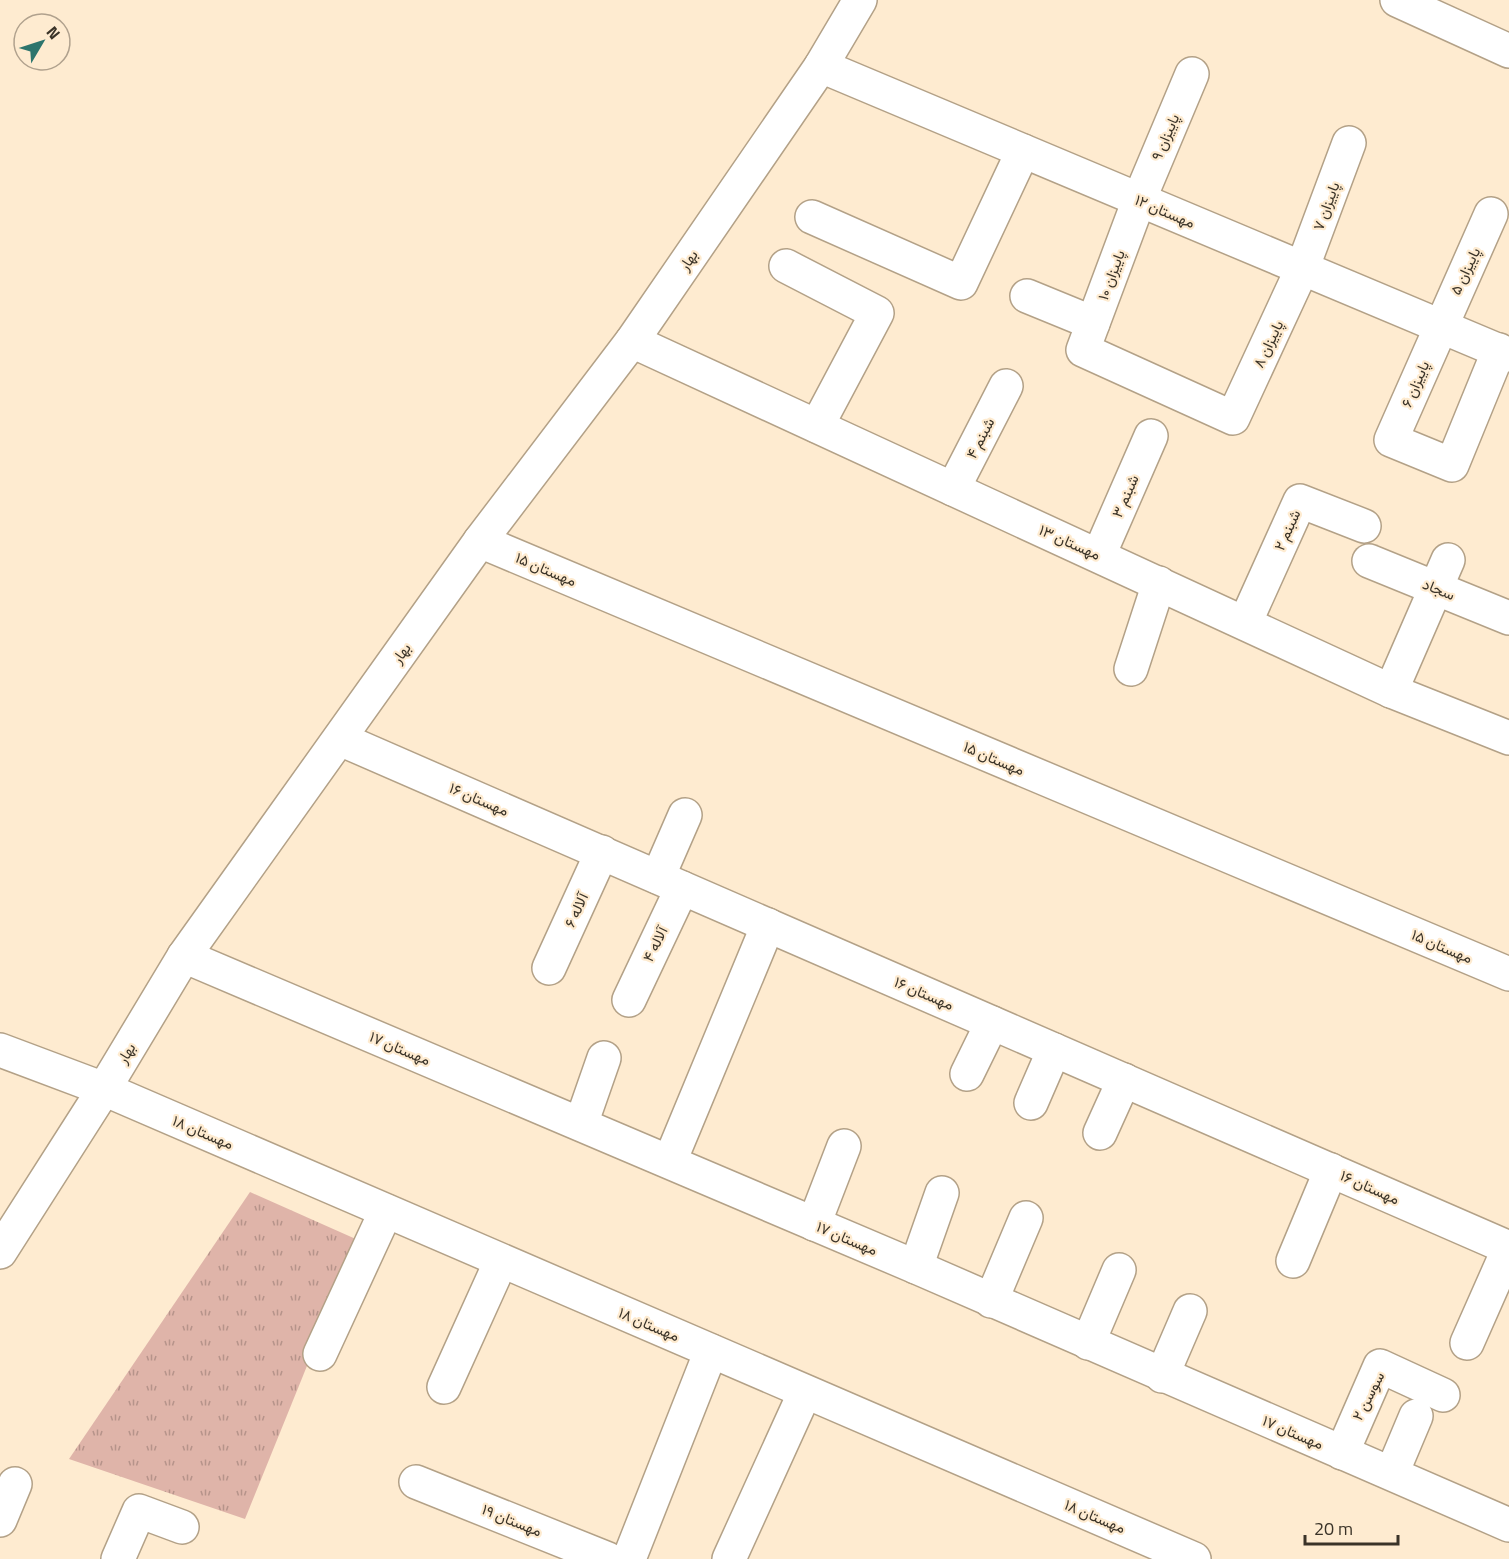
<svg xmlns="http://www.w3.org/2000/svg" width="1509" height="1559" viewBox="0 0 1509 1559" font-family="'Titillium Web',Vazirmatn,sans-serif">
  <style>
    .park { fill: url(#park-tufts) }
    .lines { fill: none; stroke-linecap: round; stroke-linejoin: round }
    .minor-casing { stroke: #b3a187; stroke-width: 36 }
    .minor { stroke: #fff; stroke-width: 33 }
    .labels { text-anchor: middle; dominant-baseline: central; stroke-width: 4.5; stroke-linejoin: round; paint-order: stroke }
    .street-label { font-size: 15px; fill: #3a3328; stroke: #feebd0 }
  </style>
  <defs>
    <pattern id="park-tufts" width="24" height="20" patternUnits="userSpaceOnUse" patternTransform="scale(1.5)"><rect width="24" height="20" fill="#dfb4a9"/><path d="M3 7l-1-3M5 7V3M7 7l1-3M15 17l-1-3M17 17v-4M19 17l1-3" fill="none" stroke="#b6938a"/></pattern>
  </defs>
  <rect width="100%" height="100%" fill="#feebd0"/>
  <!-- park -->
  <polygon class="park" points="250,1192 358,1240 245,1519 69,1459"/>
  <g class="lines">
    <!-- minor casing -->
    <g class="minor-casing">
      <g id="minor">
        <polyline points="1397,0 1509,51"/>
        <polyline points="821,66 1509,355"/>
        <polyline points="1192,74 1139,200 1083,350 1233,418 1302,269 1349,143"/>
        <polyline points="1491,214 1391,440 1452,465 1499,350"/>
        <polyline points="812,217 961,283 1023,151"/>
        <polyline points="786,266 877,313 817,426"/>
        <polyline points="1027,296 1093,323"/>
        <polyline points="632,341 1391,691 1509,738"/>
        <polyline points="953,489 1006,386"/>
        <polyline points="480,541 1509,974"/>
        <polyline points="1099,555 1151,436"/>
        <polyline points="1369,561 1509,618"/>
        <polyline points="1245,623 1300,501 1364,526"/>
        <polyline points="1131,669 1159,583"/>
        <polyline points="1391,691 1448,560"/>
        <polyline points="340,739 1509,1248"/>
        <polyline points="658,877 685,815"/>
        <polyline points="184,956 916,1267 1509,1525"/>
        <polyline points="549,968 602,852"/>
        <polyline points="629,1000 682,888"/>
        <polyline points="0,1050 104,1089 1194,1559"/>
        <polyline points="967,1074 992,1023"/>
        <polyline points="1031,1103 1054,1050"/>
        <polyline points="581,1124 604,1058"/>
        <polyline points="1100,1133 1124,1080"/>
        <polyline points="670,1161 768,925"/>
        <polyline points="814,1224 844,1146"/>
        <polyline points="0,1252 104,1089 184,956 480,541 632,341 821,66 860,0"/>
        <polyline points="1293,1261 1331,1170"/>
        <polyline points="916,1267 942,1193"/>
        <polyline points="991,1301 1026,1218"/>
        <polyline points="1088,1343 1119,1270"/>
        <polyline points="1467,1343 1509,1248"/>
        <polyline points="320,1354 386,1211"/>
        <polyline points="1162,1376 1190,1311"/>
        <polyline points="444,1387 501,1261"/>
        <polyline points="1342,1453 1380,1366 1443,1395"/>
        <polyline points="1392,1473 1416,1416"/>
        <polyline points="416,1482 608,1559"/>
        <polyline points="0,1520 15,1484"/>
        <polyline points="118,1559 139,1511 182,1527"/>
        <polyline points="629,1559 711,1351"/>
        <polyline points="729,1559 805,1392"/>
      </g>
    </g>
    <!-- minor -->
    <use href="#minor" class="minor"/>
  </g>
  <g class="labels">
    <!-- street labels -->
    <g class="street-label">
      <text transform="translate(1165 137) rotate(-67)">پاییزان ۹</text>
      <text transform="translate(1326 206) rotate(-70)">پاییزان ۷</text>
      <text transform="translate(1165 211) rotate(23)">مهستان ۱۲</text>
      <text transform="translate(688 260) rotate(-56)">بهار</text>
      <text transform="translate(1465 271) rotate(-65)">پاییزان ۵</text>
      <text transform="translate(1111 275) rotate(-70)">پاییزان ۱۰</text>
      <text transform="translate(1268 344) rotate(-65)">پاییزان ۸</text>
      <text transform="translate(1415 384) rotate(-67)">پاییزان ۶</text>
      <text transform="translate(980 438) rotate(-63)">شبنم ۴</text>
      <text transform="translate(1125 496) rotate(-66)">شبنم ۳</text>
      <text transform="translate(1287 530) rotate(-66)">شبنم ۲</text>
      <text transform="translate(1070 542) rotate(24)">مهستان ۱۳</text>
      <text transform="translate(546 569) rotate(23)">مهستان ۱۵</text>
      <text transform="translate(1439 589) rotate(22)">سجاد</text>
      <text transform="translate(401 653) rotate(-55)">بهار</text>
      <text transform="translate(994 758) rotate(23)">مهستان ۱۵</text>
      <text transform="translate(479 799) rotate(23)">مهستان ۱۶</text>
      <text transform="translate(576 910) rotate(-65)">آلاله ۶</text>
      <text transform="translate(655 944) rotate(-64)">آلاله ۴</text>
      <text transform="translate(1442 946) rotate(23)">مهستان ۱۵</text>
      <text transform="translate(924 993) rotate(23)">مهستان ۱۶</text>
      <text transform="translate(400 1048) rotate(23)">مهستان ۱۷</text>
      <text transform="translate(126 1053) rotate(-59)">بهار</text>
      <text transform="translate(203 1132) rotate(23)">مهستان ۱۸</text>
      <text transform="translate(1370 1187) rotate(24)">مهستان ۱۶</text>
      <text transform="translate(847 1238) rotate(23)">مهستان ۱۷</text>
      <text transform="translate(649 1324) rotate(23)">مهستان ۱۸</text>
      <text transform="translate(1368 1396) rotate(-63)">سوسن ۲</text>
      <text transform="translate(1293 1432) rotate(23)">مهستان ۱۷</text>
      <text transform="translate(1095 1516) rotate(23)">مهستان ۱۸</text>
      <text transform="translate(512 1520) rotate(22)">مهستان ۱۹</text>
    </g>
  </g>
  <!-- north arrow -->
  <g transform="translate(42 42) rotate(51)"><circle r="28" fill="#feebd0" stroke="#b0a18d" stroke-width="1.5"/>
  <path d="M0-4.5L10 22L0 15L-10 22Z" fill="#2d756d"/>
  <text y="-9" font-size="16" font-weight="bold" text-anchor="middle" fill="#3a3328">N</text>
  </g>
  <!-- scale -->
  <path d="M1305 1535v9h93v-9" fill="none" stroke="#3a3328" stroke-width="3"/>
  <text x="1314" y="1535" font-size="18" fill="#3a3328" stroke="#feebd0" stroke-width="4.5" paint-order="stroke">20 m</text>
</svg>
